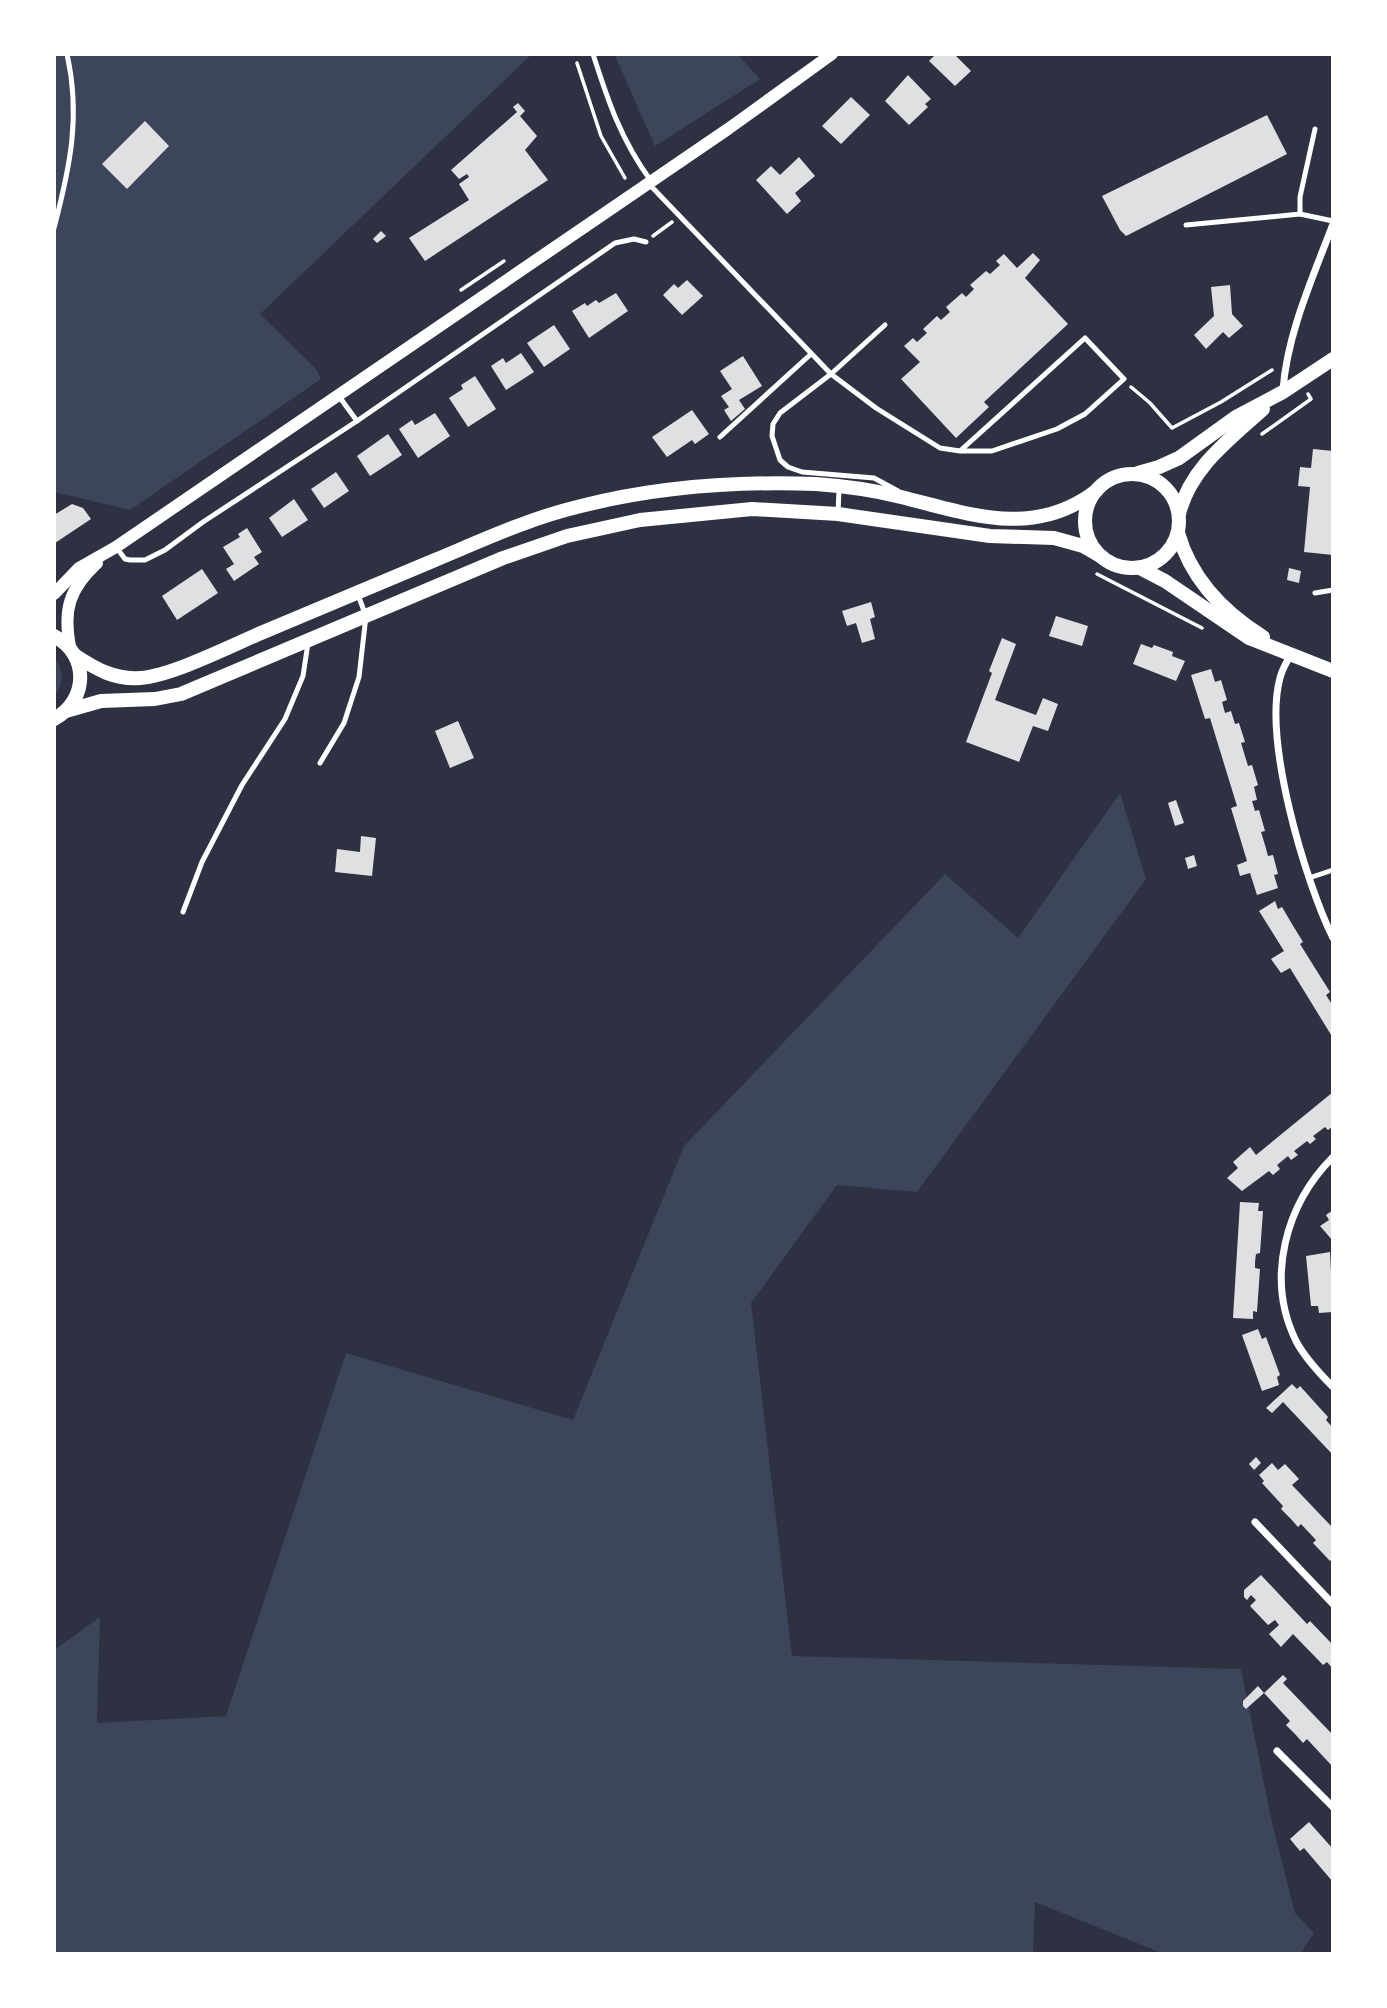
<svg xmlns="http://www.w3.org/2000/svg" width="1387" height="2008" viewBox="0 0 1387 2008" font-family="'Sofia Sans Condensed',sans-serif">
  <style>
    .green { fill: #3c4559 }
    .building { fill: #e0e0e3 }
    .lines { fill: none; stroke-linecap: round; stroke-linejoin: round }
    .path { stroke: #fff; stroke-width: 3.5 }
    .service { stroke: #fff; stroke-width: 5 }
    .minor { stroke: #fff; stroke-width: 7 }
    .tertiary { stroke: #fff; stroke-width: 12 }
    .secondary { stroke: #fff; stroke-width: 14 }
  </style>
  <rect width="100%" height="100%" fill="#2d3142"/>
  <!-- green -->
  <g class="green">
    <polygon points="54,54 532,54 260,314 316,369 321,379 130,510 54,492"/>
    <polygon points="614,54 737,54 760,79 655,146"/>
    <path d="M 54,658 C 64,670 65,683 54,696 Z"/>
    <polygon points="1120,793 1146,879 917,1192 837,1185 751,1303 792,1656 1241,1669 1272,1823 1295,1913 1314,1933 1300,1954 1164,1954 1035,1902 1033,1954 54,1954 54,1650 100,1617 97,1723 226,1716 346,1353 573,1420 684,1146 945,874 1018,938"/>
  </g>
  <!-- building -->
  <g class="building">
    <polygon points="936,54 954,54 971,71 955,86 929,61"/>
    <polygon points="908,75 931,99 925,104 928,107 909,125 885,101"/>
    <polygon points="851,97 870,115 841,144 822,126"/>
    <polygon points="518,103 525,111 520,116 537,136 525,150 548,180 425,261 409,238 469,200 459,184 469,177 467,174 459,179 451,170 517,112 513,107"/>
    <polygon points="1267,115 1287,154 1126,236 1120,230 1102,196"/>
    <polygon points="145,121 169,146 127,189 102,164"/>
    <polygon points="799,157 815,176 795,193 801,201 787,214 756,180 771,166 780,175"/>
    <polygon points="381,231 386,236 377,243 373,239"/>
    <polygon points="1033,253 1040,260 1025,278 1068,324 984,402 989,407 956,438 901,379 920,362 904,346 913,338 917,342 927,333 923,329 937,316 941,320 950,312 946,307 962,293 966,297 974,289 970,285 986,271 990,274 1000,265 996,261 1004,254 1017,268"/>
    <polygon points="687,280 703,296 682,315 663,295 674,284 678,288"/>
    <polygon points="1230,285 1232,314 1243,326 1229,338 1223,332 1206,349 1194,335 1214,316 1211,287"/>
    <polygon points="616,293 628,311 589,338 572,311 585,303 587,306 596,300 599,303"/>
    <polygon points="554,325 570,349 544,367 527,343"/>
    <polygon points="521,353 534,372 506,390 491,366 503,358 506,363"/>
    <polygon points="743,356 762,386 739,400 745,409 731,421 724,410 729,407 721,396 732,389 720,371"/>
    <polygon points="475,376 496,409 468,427 449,398 463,389 461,385"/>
    <polygon points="692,410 709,434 695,444 692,440 667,457 652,437"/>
    <polygon points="435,413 450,436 418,458 399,429 412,420 415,425"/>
    <polygon points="388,434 402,455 370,476 357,456"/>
    <polygon points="1313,449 1333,451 1333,555 1304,552 1310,487 1298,486 1300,467 1311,468"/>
    <polygon points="336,472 349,491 324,508 311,489"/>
    <polygon points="294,499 308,520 282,537 269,518"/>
    <polygon points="72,504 83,508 91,519 55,543 54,515"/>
    <polygon points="247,528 262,552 254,557 259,564 234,581 226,569 234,564 223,547 240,537 238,534"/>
    <polygon points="1289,568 1301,571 1299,583 1287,580"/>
    <polygon points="202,569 218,593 177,620 162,596"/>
    <polygon points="871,602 875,617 870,619 875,639 862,643 856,623 847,626 842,611"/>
    <polygon points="1056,616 1088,626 1082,646 1049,636"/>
    <polygon points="1002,638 1016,644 995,700 1036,715 1043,698 1058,704 1048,731 1033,726 1019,762 966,742 992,673 989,671"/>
    <polygon points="1141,644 1152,648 1154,645 1173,652 1172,656 1185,661 1176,681 1133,664"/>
    <polygon points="1211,669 1215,682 1221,680 1227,700 1222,702 1225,713 1231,711 1235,724 1239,723 1245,742 1241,743 1248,766 1252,765 1258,785 1254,787 1257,800 1252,801 1255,811 1259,810 1265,831 1261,832 1265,845 1268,856 1273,855 1278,874 1274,875 1278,888 1257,895 1250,873 1240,876 1237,865 1247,861 1231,808 1237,806 1210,718 1205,719 1191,675"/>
    <polygon points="458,721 474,758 450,768 435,731"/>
    <polygon points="1176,800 1184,823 1175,826 1168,803"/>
    <polygon points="361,836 376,838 372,876 335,872 337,849 360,852"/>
    <polygon points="1194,855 1197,866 1188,869 1185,858"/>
    <polygon points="1275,901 1278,909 1282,907 1292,924 1303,942 1300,944 1330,992 1326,995 1333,1006 1333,1038 1290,968 1281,973 1271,959 1284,951 1259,911"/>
    <polygon points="1333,1092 1333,1126 1328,1130 1325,1127 1313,1136 1316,1139 1310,1144 1307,1141 1294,1151 1298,1155 1291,1160 1288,1156 1277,1165 1280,1169 1273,1175 1269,1171 1242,1191 1227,1178 1238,1168 1233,1162 1250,1147 1256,1155"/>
    <polygon points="1240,1202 1259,1203 1258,1211 1263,1211 1260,1253 1256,1254 1255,1262 1255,1268 1260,1269 1257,1312 1253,1311 1253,1319 1233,1318"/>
    <polygon points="1333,1210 1333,1241 1320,1226 1329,1220 1326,1215"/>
    <polygon points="1330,1252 1333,1312 1319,1313 1318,1306 1311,1306 1306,1256"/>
    <polygon points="1258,1329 1262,1339 1266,1337 1280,1375 1277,1377 1279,1385 1262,1391 1242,1335"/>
    <polygon points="1292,1384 1297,1389 1300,1386 1328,1417 1326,1420 1333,1428 1333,1455 1283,1402 1272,1413 1266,1408"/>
    <polygon points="1256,1457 1261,1463 1254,1470 1249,1464"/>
    <polygon points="1272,1463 1278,1470 1285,1464 1299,1479 1292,1485 1333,1528 1333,1558 1330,1561 1313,1543 1316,1540 1301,1524 1298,1527 1290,1518 1281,1509 1283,1506 1262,1483 1264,1481 1259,1475"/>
    <polygon points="1261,1575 1307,1624 1310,1621 1333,1645 1333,1669 1327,1662 1323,1665 1293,1634 1281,1647 1269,1634 1279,1625 1275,1620 1268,1625 1250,1606 1256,1600 1251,1595 1247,1600 1244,1597 1244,1590"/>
    <polygon points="1283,1675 1287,1679 1283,1683 1333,1735 1333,1767 1307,1739 1303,1743 1295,1734 1286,1725 1290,1721 1264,1693"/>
    <polygon points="1258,1686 1264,1693 1246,1709 1243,1706 1243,1701"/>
    <polygon points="1309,1822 1333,1849 1333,1882 1304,1848 1300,1851 1290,1839"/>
  </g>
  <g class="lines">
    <!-- path -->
    <g class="path">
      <polyline points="577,63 601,136 625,178"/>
      <polyline points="653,236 672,222"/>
      <polyline points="461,290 504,261"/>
      <polyline points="1131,387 1150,403 1172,428 1221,402 1272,370"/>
      <polyline points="1262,434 1311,399 1308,394"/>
      <polyline points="1097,574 1202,628"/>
    </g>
    <!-- service -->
    <g class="service">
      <path d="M 593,54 C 608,101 621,140 651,181"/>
      <polyline points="648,183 831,374 876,408 940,448 960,451 992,451 1057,429 1085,414 1124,379 1085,338 960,451"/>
      <polyline points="1300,214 1300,197 1315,129"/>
      <polyline points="1186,225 1300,214 1333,221"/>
      <path d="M 54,228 C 70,167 81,116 67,54"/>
      <polyline points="885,325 831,374 780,413 773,424 772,436 780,460 788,467 802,472 874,478 898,491"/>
      <polyline points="338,395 357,421"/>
      <polyline points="720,437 811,354"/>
      <polyline points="838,514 839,489"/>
      <polyline points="116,547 125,559 130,560 145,560 165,550 203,522 357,421 615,243 634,239 646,242"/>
      <polyline points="1315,593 1333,590"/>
      <polyline points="320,763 344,723 359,677 366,616 358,595"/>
      <polyline points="1309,878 1333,870"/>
      <polyline points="183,912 202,862 242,785 285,719 303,676 308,643"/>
    </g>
    <!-- minor -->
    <g class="minor">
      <path d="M 1283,390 C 1287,334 1313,277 1333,224"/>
      <path d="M 1291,654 C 1287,662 1282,669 1280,678 C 1263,740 1305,881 1333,938"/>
      <path d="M 1333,1157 C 1286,1204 1265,1278 1296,1341 C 1305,1358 1319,1373 1333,1387"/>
      <polyline points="1255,1522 1333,1604"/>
      <polyline points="1277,1751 1333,1807"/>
    </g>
    <!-- tertiary -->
    <g class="tertiary">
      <polyline points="54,594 79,568 116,547 728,129 832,54"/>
      <path d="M 70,647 C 63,610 69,589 97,563"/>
    </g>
    <!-- secondary -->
    <g class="secondary">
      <polyline points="1138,473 1159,467 1179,458 1236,417 1283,392 1333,359"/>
      <circle cx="1132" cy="521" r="47"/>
      <path d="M 1179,514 C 1190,468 1230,439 1263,409"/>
      <path d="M 1178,533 C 1191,579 1223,612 1263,637"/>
      <polyline points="1140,568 1165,581 1249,638 1333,671"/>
      <path d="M 54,636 C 89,654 89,700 54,719"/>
      <path d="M 76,656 C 96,669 115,680 140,678 C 171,676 231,646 261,633 C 319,609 377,584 435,560 C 483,540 530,518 581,506 C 657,487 737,481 816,484 C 844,486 874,490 901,497 C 969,514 1033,539 1096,491"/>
      <polyline points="66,711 101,701 155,699 181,694 503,558 567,536 640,520 752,509 838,514 990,536 1054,538 1083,546 1102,557"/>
    </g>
  </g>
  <!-- border -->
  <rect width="1387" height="2008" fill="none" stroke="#ffffff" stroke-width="112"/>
</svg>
